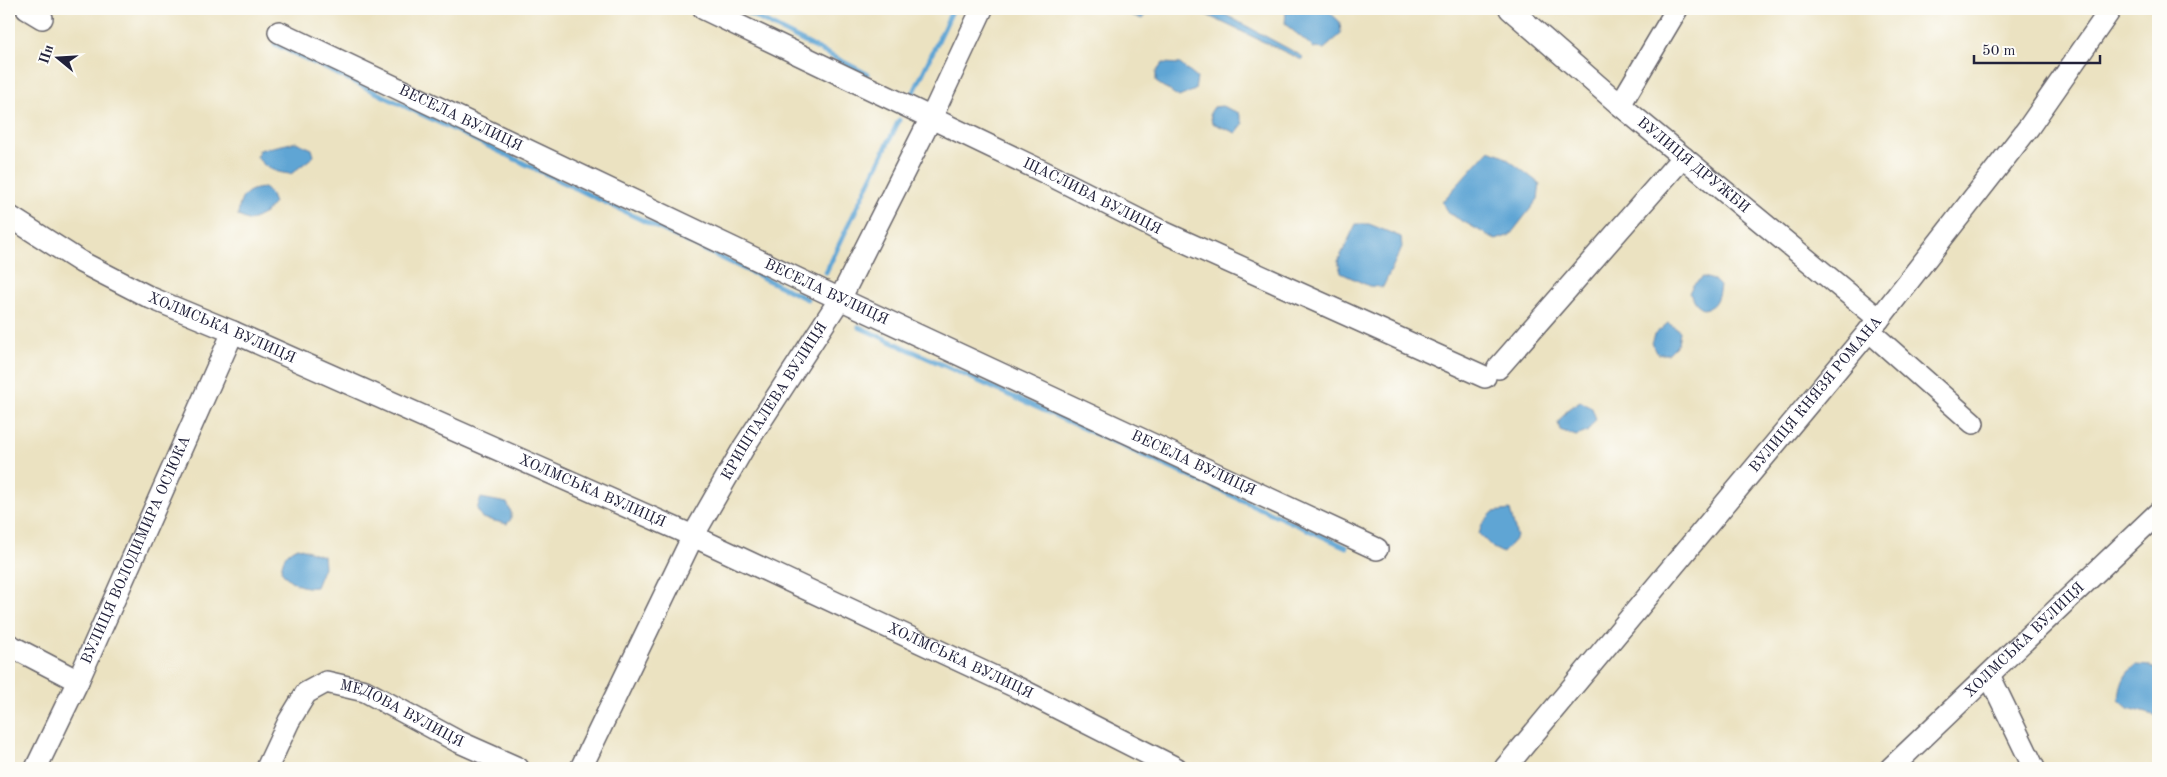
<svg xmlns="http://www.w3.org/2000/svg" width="2167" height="777" viewBox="0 0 2167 777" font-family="'Old Standard TT',serif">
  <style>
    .water { fill: #5fa5d4; stroke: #406488 }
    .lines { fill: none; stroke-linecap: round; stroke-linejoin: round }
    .stream { stroke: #5fa5d4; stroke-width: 5 }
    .minor-casing { stroke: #68656a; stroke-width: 24 }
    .minor { stroke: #fff; stroke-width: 21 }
    .labels { text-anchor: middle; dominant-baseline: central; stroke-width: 4; stroke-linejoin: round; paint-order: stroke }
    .street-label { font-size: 15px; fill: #22223b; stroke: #fdfcf7 }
  </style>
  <rect width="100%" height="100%" fill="#fdfcf7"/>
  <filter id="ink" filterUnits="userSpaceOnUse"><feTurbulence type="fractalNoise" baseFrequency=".02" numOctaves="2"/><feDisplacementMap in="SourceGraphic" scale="10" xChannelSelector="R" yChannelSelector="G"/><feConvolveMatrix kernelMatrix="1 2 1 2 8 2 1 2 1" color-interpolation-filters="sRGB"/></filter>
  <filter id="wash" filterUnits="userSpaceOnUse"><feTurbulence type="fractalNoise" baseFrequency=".0096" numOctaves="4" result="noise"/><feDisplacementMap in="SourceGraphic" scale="20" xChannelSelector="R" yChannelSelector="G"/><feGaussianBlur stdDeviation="1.12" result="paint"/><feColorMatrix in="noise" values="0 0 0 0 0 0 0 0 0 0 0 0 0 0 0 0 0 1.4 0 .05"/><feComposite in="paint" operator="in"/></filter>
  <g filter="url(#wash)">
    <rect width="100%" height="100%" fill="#ebe2c1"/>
    <!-- water -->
    <g class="water">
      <polygon points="1115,9 1140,9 1145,15 1142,19"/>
      <polygon points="1194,9 1215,9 1300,55 1303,57 1302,60"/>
      <polygon points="1287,9 1326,9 1340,22 1341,34 1324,49 1314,48 1285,24 1286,11"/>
      <polygon points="1163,63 1180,64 1197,78 1195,90 1179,97 1156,82 1156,72"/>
      <polygon points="1222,106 1239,113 1243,124 1236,133 1212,123 1210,113 1214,107"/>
      <path d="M 296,142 L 312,149 L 314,156 L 291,174 C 277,173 265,169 257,157 L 259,150 Z"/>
      <polygon points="1489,150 1502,155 1540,184 1538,199 1510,235 1496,240 1450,214 1442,202"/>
      <path d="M 264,188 L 270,193 L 274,203 L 265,213 L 250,221 L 238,216 C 239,198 245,189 264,188 Z"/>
      <polygon points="1356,224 1369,224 1401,237 1402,247 1383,287 1369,286 1341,273 1338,261"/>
      <path d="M 1703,277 L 1714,280 L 1720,286 C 1718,297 1716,307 1704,309 L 1697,304 L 1689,293 L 1693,285 Z"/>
      <polygon points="1668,323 1680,331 1678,344 1668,354 1659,354 1651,343 1654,335"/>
      <polygon points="1580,401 1592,408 1596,419 1587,432 1576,436 1560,430 1558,423 1568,409"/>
      <polygon points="481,498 507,503 511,512 511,519 507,524 482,518 477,509"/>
      <polygon points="1510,510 1517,537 1503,553 1493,548 1479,534 1482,524 1493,512"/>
      <path d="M 298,547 L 323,556 L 324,567 L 316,587 C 302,589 288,582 281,570 C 283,558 286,551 298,547 Z"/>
      <path d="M 2135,665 L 2151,666 L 2158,670 L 2158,716 L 2128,708 L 2119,700 C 2120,685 2124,674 2135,665 Z"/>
    </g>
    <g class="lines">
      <!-- stream -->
      <g class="stream">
        <polyline points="740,9 867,74"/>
        <polyline points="275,44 807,299"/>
        <polyline points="913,94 953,9"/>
        <polyline points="826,272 899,120"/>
        <polyline points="859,327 1346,547"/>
      </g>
    </g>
  </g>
  <g filter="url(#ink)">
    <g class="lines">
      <!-- minor casing -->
      <g class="minor-casing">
        <g id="minor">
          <polyline points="27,9 42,18"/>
          <path id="s1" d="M 704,9 L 1044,172 L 1163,232 L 1485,377"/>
          <path id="s2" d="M 1510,9 L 1620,105 L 1879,319"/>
          <path id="s3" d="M 279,32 L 840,299 L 1377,549"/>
          <polyline points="1620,105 1677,9"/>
          <path id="s4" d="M 9,216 L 81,262 L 151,298 L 233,332 L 693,536 L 1018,688 L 1176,768"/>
          <polyline points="1869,331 1973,423"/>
          <polyline points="1498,368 1683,157"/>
          <polyline points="9,645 78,681"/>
          <polyline points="1989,675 2034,768"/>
          <path id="s5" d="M 36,768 L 78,681 L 233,332"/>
          <path id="s6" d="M 267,768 L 289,721 L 306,693 L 326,682 L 365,691 L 457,741 L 518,768"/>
          <path id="s7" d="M 581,768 L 693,536 L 744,447 L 840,299 L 931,118 L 982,9"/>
          <path id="s8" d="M 1505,768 L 1879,319 L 2029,127 L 2111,9"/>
          <path id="s9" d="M 1891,768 L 2158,513"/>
        </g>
      </g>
      <!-- minor -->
      <use href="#minor" class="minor"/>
    </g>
  </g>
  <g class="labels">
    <!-- street labels -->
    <g class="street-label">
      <text stroke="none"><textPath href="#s3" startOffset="201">ВЕСЕЛА ВУЛИЦЯ</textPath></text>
      <text stroke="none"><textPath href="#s2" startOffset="241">ВУЛИЦЯ ДРУЖБИ</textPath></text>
      <text stroke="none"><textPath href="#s1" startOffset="431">ЩАСЛИВА ВУЛИЦЯ</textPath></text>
      <text stroke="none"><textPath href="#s3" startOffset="606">ВЕСЕЛА ВУЛИЦЯ</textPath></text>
      <text stroke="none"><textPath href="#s4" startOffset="241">ХОЛМСЬКА ВУЛИЦЯ</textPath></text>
      <text stroke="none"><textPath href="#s8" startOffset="486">ВУЛИЦЯ КНЯЗЯ РОМАНА</textPath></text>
      <text stroke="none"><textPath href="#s7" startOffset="415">КРИШТАЛЕВА ВУЛИЦЯ</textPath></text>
      <text stroke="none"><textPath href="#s3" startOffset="1011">ВЕСЕЛА ВУЛИЦЯ</textPath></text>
      <text stroke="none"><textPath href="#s4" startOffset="646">ХОЛМСЬКА ВУЛИЦЯ</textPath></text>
      <text stroke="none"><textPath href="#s5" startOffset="240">ВУЛИЦЯ ВОЛОДИМИРА ОСІЮКА</textPath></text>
      <text stroke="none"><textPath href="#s9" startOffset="185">ХОЛМСЬКА ВУЛИЦЯ</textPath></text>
      <text stroke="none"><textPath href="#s4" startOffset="1051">ХОЛМСЬКА ВУЛИЦЯ</textPath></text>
      <text stroke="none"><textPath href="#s6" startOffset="190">МЕДОВА ВУЛИЦЯ</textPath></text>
    </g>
  </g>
  <!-- margin -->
  <rect width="2167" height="777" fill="none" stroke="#fdfcf7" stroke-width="30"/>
  <!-- north arrow -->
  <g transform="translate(58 58) rotate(288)" stroke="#fdfcf7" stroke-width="4" paint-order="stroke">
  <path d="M0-4L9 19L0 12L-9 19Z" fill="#22223b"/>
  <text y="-8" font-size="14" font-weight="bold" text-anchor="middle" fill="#22223b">Пн</text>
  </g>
  <!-- scale -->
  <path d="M1974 55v8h126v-8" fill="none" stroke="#22223b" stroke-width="2.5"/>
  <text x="1982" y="55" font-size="15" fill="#22223b" stroke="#fdfcf7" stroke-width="4" paint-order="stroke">50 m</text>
</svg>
